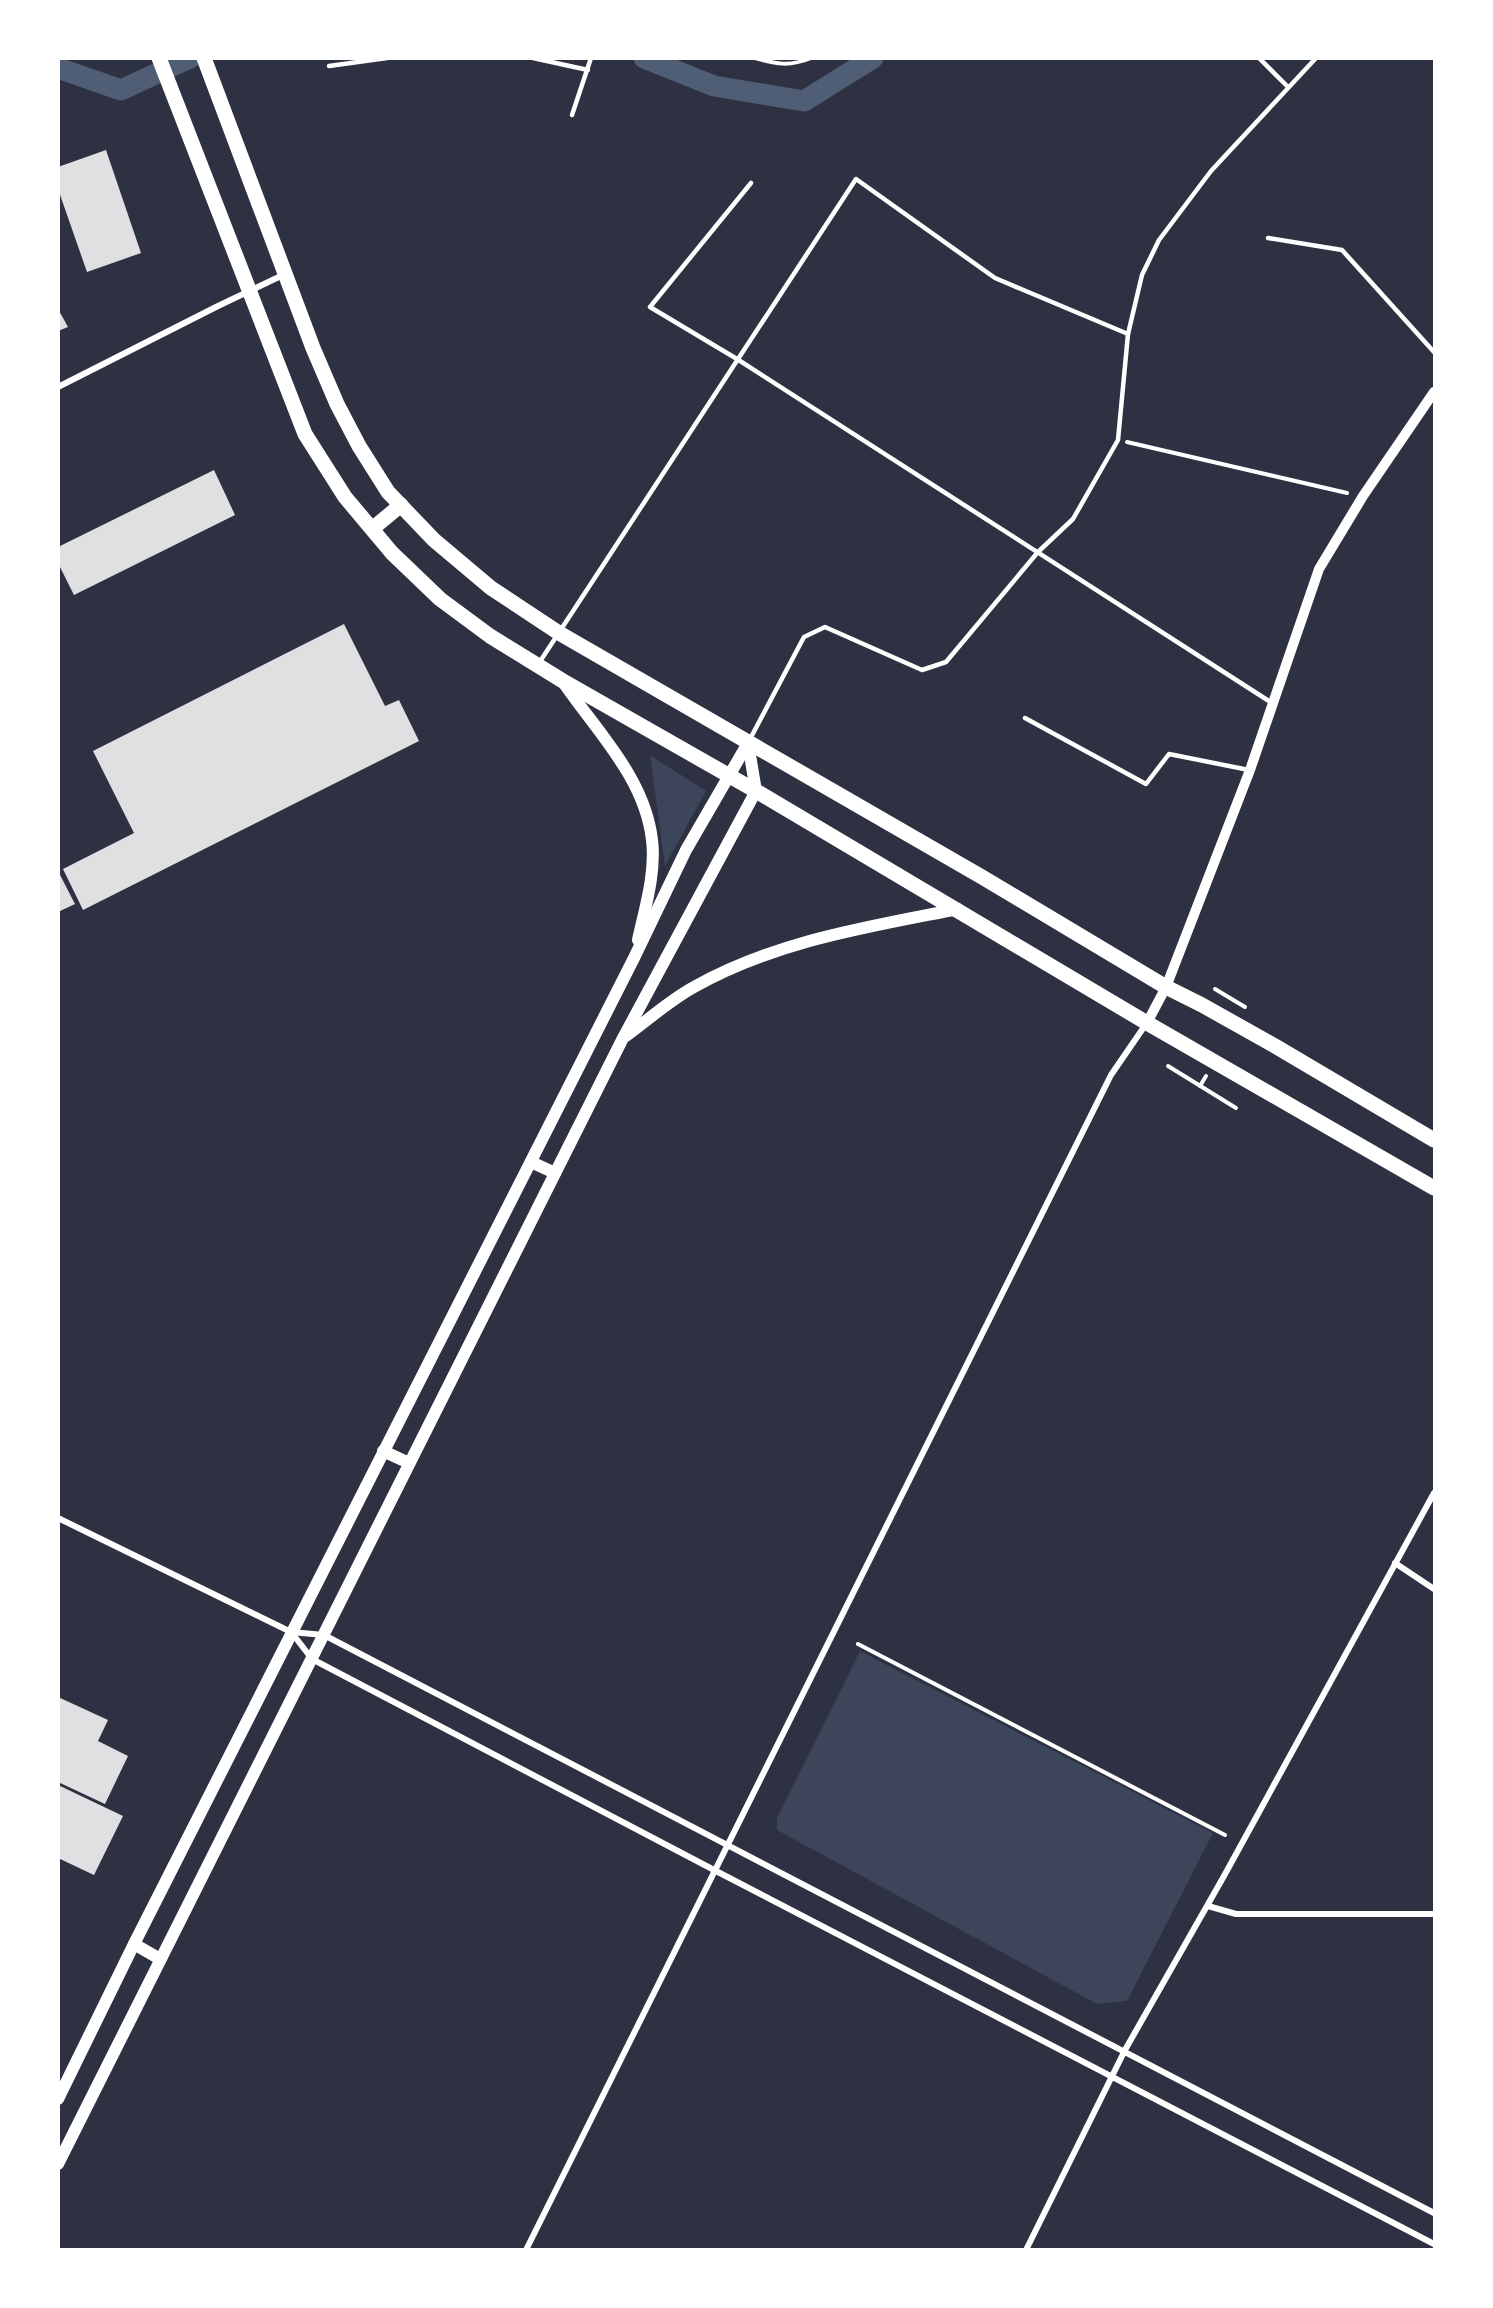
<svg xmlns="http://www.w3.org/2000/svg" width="1493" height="2308" viewBox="0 0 1493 2308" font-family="Jost,sans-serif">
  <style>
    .green { fill: #3c4559 }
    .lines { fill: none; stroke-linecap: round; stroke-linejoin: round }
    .canal { stroke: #4f5d75; stroke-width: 21 }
    .building { fill: #e0e0e3 }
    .path { stroke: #fff; stroke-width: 4 }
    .service { stroke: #fff; stroke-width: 4.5 }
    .minor { stroke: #fff; stroke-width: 6 }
    .tertiary { stroke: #fff; stroke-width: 10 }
    .secondary { stroke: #fff; stroke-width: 12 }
    .primary { stroke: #fff; stroke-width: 15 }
  </style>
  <rect width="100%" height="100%" fill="#2d3142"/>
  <!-- green -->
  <g class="green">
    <polygon points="650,755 706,791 665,866"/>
    <polygon points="860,1651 1213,1833 1127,2001 1097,2004 777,1830 777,1818"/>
  </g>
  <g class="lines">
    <!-- canal -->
    <g class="canal">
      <polyline points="644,58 714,86 804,101 873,58"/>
      <polyline points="58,68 121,90 190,58"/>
    </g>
  </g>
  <!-- building -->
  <g class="building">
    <polygon points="106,150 141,253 87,272 58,189 58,167"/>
    <polygon points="58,309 68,327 58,331"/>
    <polygon points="214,470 235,515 74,595 58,563 58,547"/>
    <polygon points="344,624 385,706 399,700 419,741 83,910 63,869 134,833 93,751"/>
    <polygon points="58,871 75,904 58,912"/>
    <polygon points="58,1697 108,1720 98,1741 128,1756 105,1804 58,1782"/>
    <polygon points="58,1785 123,1816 94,1875 58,1858"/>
  </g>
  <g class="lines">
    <!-- path -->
    <g class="path">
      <path d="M 755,58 C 776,64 789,67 811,58"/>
      <polyline points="1127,442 1347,493"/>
      <polyline points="1215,989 1245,1007"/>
      <polyline points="1168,1066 1236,1108"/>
      <polyline points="1200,1086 1206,1076"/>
      <polyline points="858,1644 1225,1835"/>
    </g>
    <!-- service -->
    <g class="service">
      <polyline points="533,58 588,70"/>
      <polyline points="1259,58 1288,87"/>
      <polyline points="329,66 387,58"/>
      <polyline points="572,115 591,58"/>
      <polyline points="751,183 650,307 737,359 1272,703"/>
      <polyline points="1268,238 1342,250 1434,352"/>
      <polyline points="539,663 856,179 995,278 1128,334"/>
      <polyline points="1025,718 1146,784 1169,754 1249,770"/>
      <polyline points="749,741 804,637 825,627 922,670 946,662 1038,552 1073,519 1118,440 1128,334 1142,275 1159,240 1211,171 1316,58"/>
    </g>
    <!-- minor -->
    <g class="minor">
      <polyline points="58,387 218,306 283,275"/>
      <polyline points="58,1518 291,1632 324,1635 1434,2213"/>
      <polyline points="1395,1563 1434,1589"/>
      <polyline points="292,1633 312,1659 716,1871 1434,2244"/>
      <polyline points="1208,1906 1236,1914 1434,1914"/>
      <polyline points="526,2250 1111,1075 1146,1024"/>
      <polyline points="1026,2250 1125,2050 1224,1876 1434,1493"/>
    </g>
    <!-- tertiary -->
    <polyline class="tertiary" points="1147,1023 1166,987 1250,770 1319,569 1363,496 1434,392"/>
    <!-- secondary -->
    <g class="secondary">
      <path d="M 563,682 C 597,732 645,778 652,840 C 656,873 645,908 638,940"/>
      <path d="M 626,1036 C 648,1020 670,1000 694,987 C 776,941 867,927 958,909"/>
      <polyline points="531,1162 555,1173"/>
      <polyline points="383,1451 409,1463"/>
      <polyline points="134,1944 160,1959"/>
      <polyline points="58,2099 134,1944 634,958 686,850 748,743"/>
      <polyline points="58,2164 623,1038 756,791 748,743"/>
    </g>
    <!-- primary -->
    <g class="primary">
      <polyline points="159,58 305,434 345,497 392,553 440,599 490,636 563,681 756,791 1147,1023 1434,1188"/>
      <polyline points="204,58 313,348 337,404 359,446 388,492 434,540 491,588 559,633 982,877 1166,987 1202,1005 1275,1046 1434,1140"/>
      <polyline points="372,529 401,505"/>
    </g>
  </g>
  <!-- border -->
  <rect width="1493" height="2308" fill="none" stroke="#ffffff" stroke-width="120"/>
</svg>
